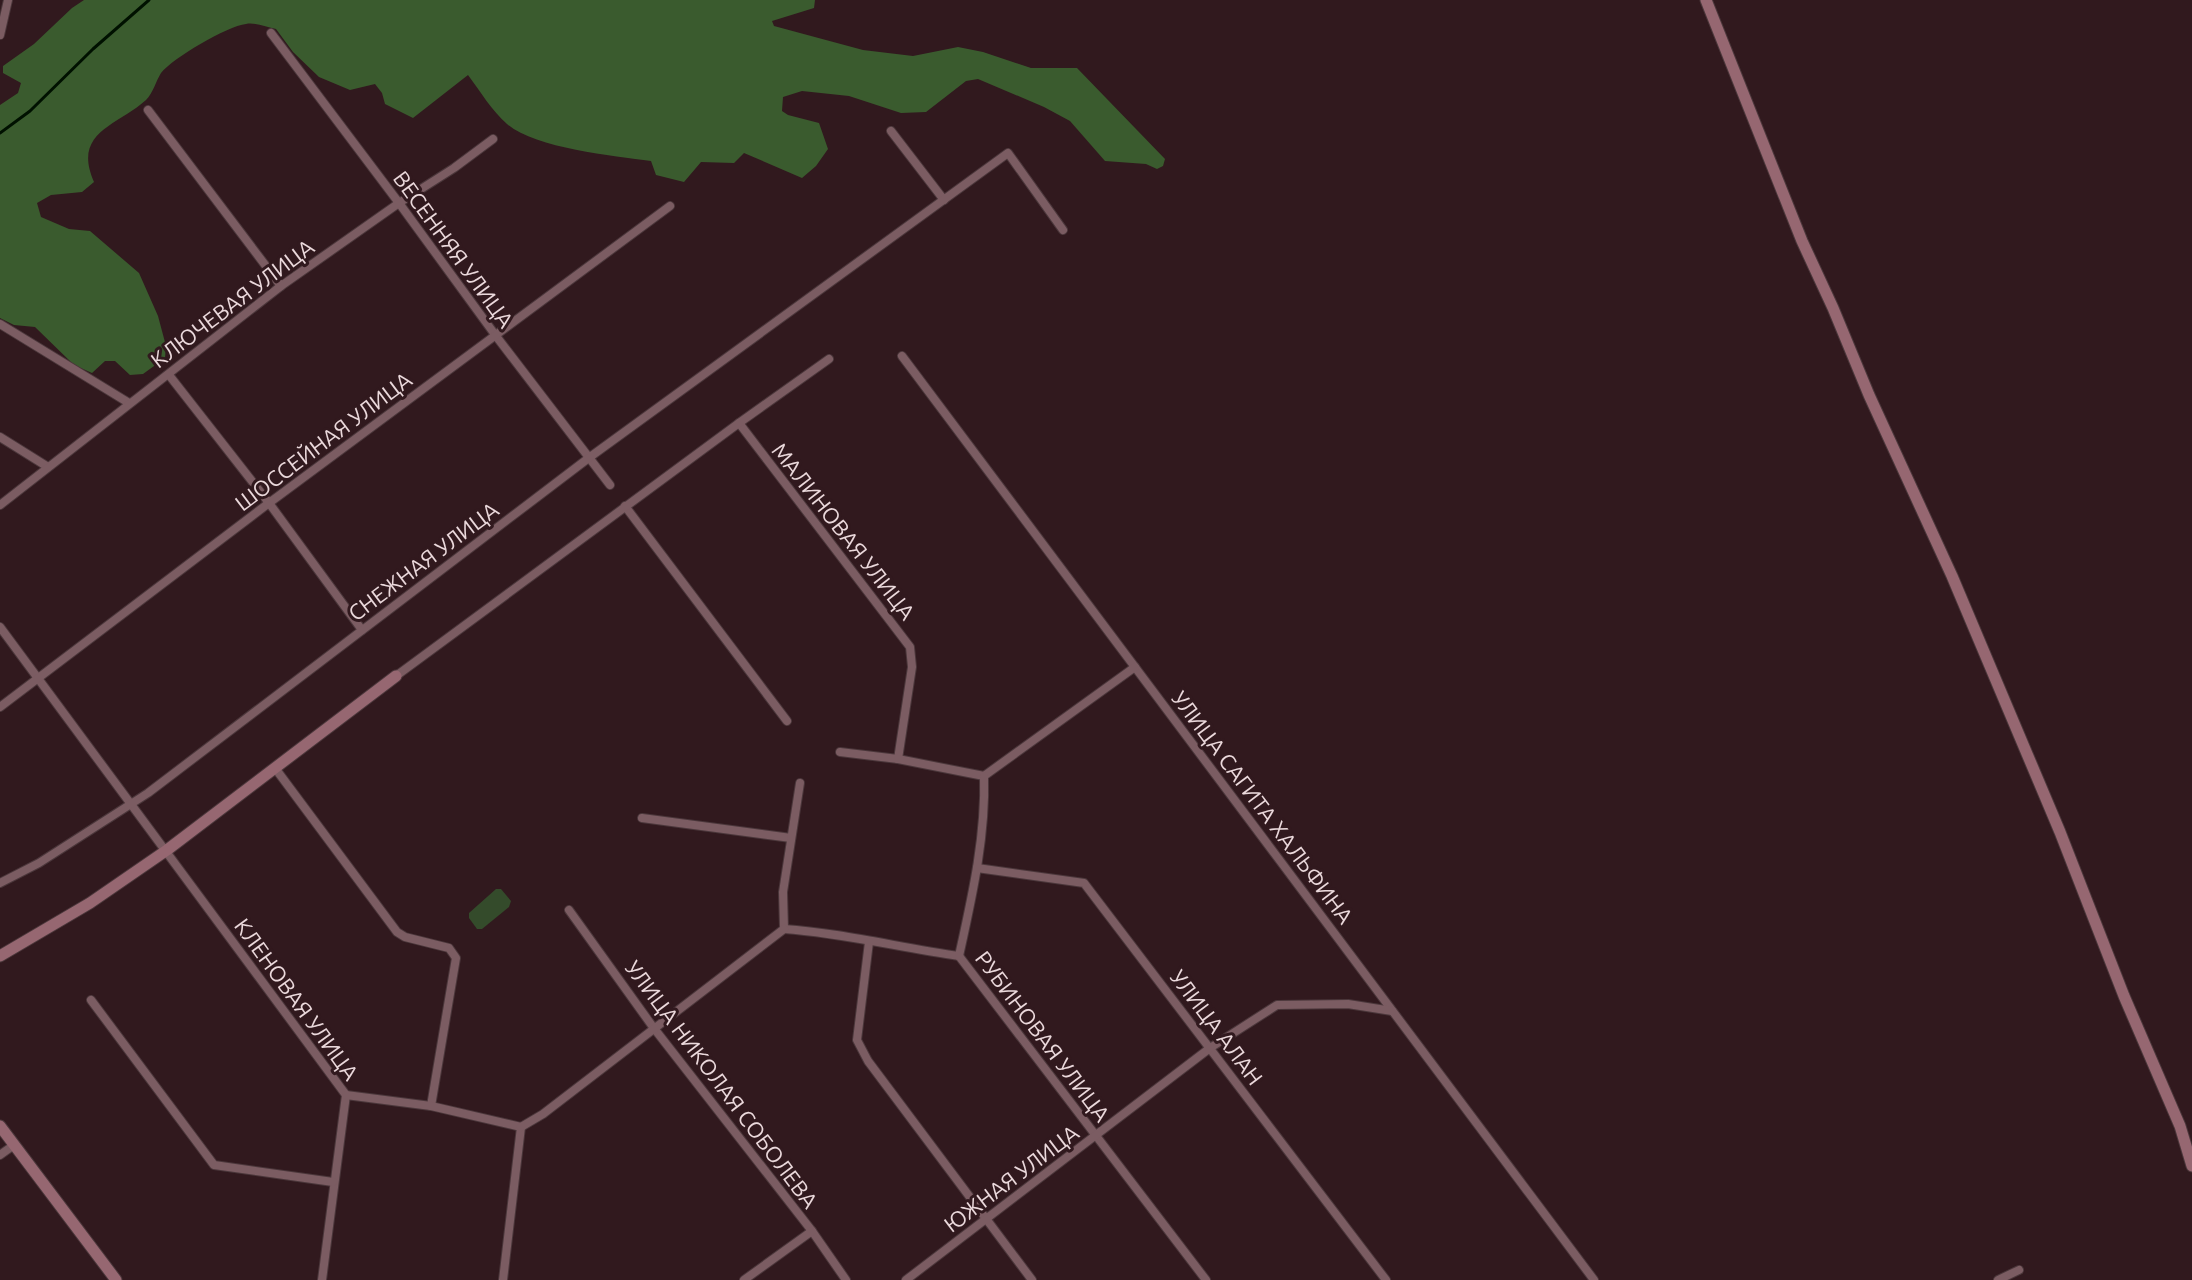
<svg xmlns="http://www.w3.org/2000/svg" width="2192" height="1280" viewBox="0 0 2192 1280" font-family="Ubuntu,sans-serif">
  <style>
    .green { fill: #344b2b }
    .forest { fill: #3a5b2e }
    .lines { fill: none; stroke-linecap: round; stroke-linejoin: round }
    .stream { stroke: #010; stroke-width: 3 }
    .street-casing { stroke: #4b373b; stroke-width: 10 }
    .secondary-casing { stroke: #4b373b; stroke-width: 13 }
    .street { stroke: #7b5c62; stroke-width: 8 }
    .secondary { stroke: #966771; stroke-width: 11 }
    .labels { text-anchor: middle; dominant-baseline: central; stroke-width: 6; stroke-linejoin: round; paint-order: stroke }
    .street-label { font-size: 22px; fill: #ebd9dc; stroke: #31191e }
  </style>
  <rect width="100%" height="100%" fill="#31191e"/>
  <!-- green -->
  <polygon class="green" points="496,889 501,889 511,901 509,907 482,929 477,929 469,918 469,913"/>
  <!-- forest -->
  <path class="forest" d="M 84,0 L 815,0 L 814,8 L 772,21 L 774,26 L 863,50 L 913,56 L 958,47 L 983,52 L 1031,68 L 1077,68 L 1165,159 L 1163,166 L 1157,169 L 1146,164 L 1105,161 L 1070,121 L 1044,107 L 978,79 L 966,81 L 926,112 L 901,113 L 849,96 L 802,91 L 783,97 L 782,111 L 788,115 L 819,123 L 828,149 L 816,166 L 802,178 L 744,153 L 734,163 L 701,162 L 684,182 L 656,175 L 651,161 C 613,156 534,148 507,124 C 492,111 480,91 468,75 L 413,118 L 385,104 L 382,93 L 375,84 L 350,90 L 319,77 L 293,52 L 276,29 C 267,27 254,22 246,24 C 227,26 173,58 161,73 C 156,81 153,93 146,100 C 117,126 72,132 94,182 L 82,192 L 51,195 L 37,203 L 41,217 L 69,229 L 90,231 L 139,273 L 158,316 L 166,346 L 165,358 L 143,374 L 130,375 L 115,361 L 105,361 L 92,373 L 74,365 L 35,327 L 14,325 L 0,318 L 0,105 L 18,93 L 21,83 L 3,73 L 3,66 L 34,44 L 72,8 Z"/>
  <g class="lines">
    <!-- stream -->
    <polyline class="stream" points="0,133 30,111 93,49 149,0"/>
    <!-- street casing -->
    <g class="street-casing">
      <g id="street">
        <polyline points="271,33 399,203 496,336 610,485"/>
        <polyline points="0,35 8,0"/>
        <polyline points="148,110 281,286"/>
        <polyline points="891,131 944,200"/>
        <polyline points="0,324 129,403"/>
        <polyline points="902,356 1594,1280"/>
        <polyline points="169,375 269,503 362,630"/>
        <polyline points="739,423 910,647 912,667 898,759"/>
        <polyline points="0,437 48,467"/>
        <polyline points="0,505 281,286 399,203 454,168 493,139"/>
        <polyline points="625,506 787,721"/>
        <polyline points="0,627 346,1095 322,1280"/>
        <polyline points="396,676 739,423 829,359"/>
        <polyline points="0,707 269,503 670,206"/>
        <polyline points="840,752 898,759 984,776"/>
        <polyline points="275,768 397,932 405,937 449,948 456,958 431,1106"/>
        <polyline points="984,776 1135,667"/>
        <polyline points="642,818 791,838"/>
        <polyline points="977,868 1084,883 1386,1280"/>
        <polyline points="0,883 39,863 148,793 590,457 1008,153 1063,230"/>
        <polyline points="569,910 653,1027 812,1231 846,1280"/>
        <path d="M 784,929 C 843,933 901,948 959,956 L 1206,1280"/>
        <polyline points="784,929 783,892 800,783"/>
        <polyline points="869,942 857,1040 868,1061 1032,1280"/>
        <path d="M 959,956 C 972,897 986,836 984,776"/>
        <polyline points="91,1000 214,1165 333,1182"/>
        <polyline points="346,1095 431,1106 521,1127 503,1280"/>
        <polyline points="521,1127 543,1114 784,929"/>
        <polyline points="0,1155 14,1145"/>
        <polyline points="744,1280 812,1231"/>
        <polyline points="906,1280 1210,1048 1277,1005 1348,1004 1392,1011"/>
        <polyline points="1998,1280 2019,1270"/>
      </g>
    </g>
    <!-- secondary casing -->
    <g class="secondary-casing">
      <g id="secondary">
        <polyline points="1706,0 1802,241 1833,308 1869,395 1952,576 2060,832 2124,996 2180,1126 2192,1166"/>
        <polyline points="0,956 90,903 167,850 396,676"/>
        <polyline points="0,1126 116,1280"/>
      </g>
    </g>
    <!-- street -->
    <use href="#street" class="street"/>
    <!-- secondary -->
    <use href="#secondary" class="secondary"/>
  </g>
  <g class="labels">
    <!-- street labels -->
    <g class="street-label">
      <text transform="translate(454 249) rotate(54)">ВЕСЕННЯЯ УЛИЦА</text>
      <text transform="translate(232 303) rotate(-37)">КЛЮЧЕВАЯ УЛИЦА</text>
      <text transform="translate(323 441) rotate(-37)">ШОССЕЙНАЯ УЛИЦА</text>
      <text transform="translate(844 531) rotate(52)">МАЛИНОВАЯ УЛИЦА</text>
      <text transform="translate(423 561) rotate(-37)">СНЕЖНАЯ УЛИЦА</text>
      <text transform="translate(1263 807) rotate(53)">УЛИЦА САГИТА ХАЛЬФИНА</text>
      <text transform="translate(297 999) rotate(54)">КЛЕНОВАЯ УЛИЦА</text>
      <text transform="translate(1217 1027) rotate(53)">УЛИЦА АЛАН</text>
      <text transform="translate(1043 1036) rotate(53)">РУБИНОВАЯ УЛИЦА</text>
      <text transform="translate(722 1084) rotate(53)">УЛИЦА НИКОЛАЯ СОБОЛЕВА</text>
      <text transform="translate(1011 1178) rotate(-37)">ЮЖНАЯ УЛИЦА</text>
    </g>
  </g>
</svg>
